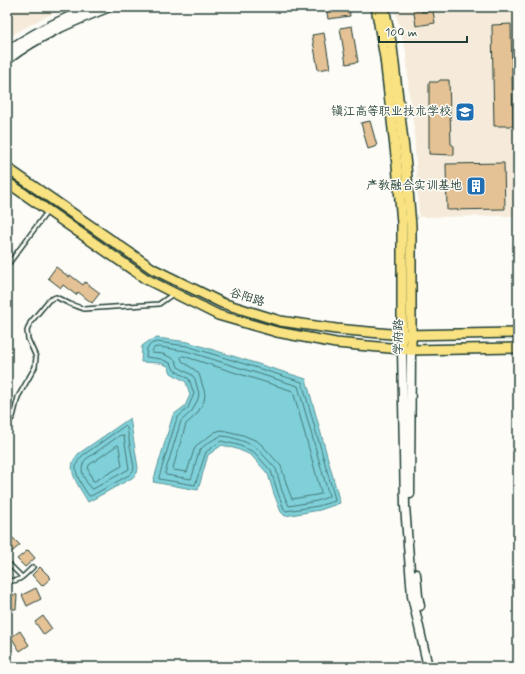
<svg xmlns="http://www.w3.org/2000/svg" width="525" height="674" viewBox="0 0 525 674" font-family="Mynerve,'LXGW WenKai TC',sans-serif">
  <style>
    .built { fill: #f6ebda }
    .water { fill: #7fd0d9; stroke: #599597 }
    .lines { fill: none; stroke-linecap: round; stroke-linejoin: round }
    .shore { stroke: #457876; stroke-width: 1 }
    .building { fill: #e4c296; stroke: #1f3d34 }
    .lane-casing { stroke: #1f3d34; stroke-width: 6 }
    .secondary-casing { stroke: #1f3d34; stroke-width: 11 }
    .primary-casing { stroke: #1f3d34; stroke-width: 12 }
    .lane { stroke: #fdfcf7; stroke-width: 3 }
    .secondary { stroke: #fdfcf7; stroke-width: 8 }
    .primary { stroke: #f8e281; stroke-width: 9 }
    .labels { text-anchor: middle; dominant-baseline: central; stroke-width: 3; stroke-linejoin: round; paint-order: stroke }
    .poi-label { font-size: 12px; fill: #1f3d34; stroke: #fdfcf7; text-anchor: end }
    .street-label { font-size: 12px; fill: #1f3d34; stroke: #fdfcf7 }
  </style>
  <rect width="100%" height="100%" fill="#fdfcf7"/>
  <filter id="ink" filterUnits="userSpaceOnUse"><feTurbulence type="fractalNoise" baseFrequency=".025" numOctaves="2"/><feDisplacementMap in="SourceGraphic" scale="8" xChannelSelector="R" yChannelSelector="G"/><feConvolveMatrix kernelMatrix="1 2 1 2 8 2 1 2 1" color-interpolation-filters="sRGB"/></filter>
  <g filter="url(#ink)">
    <!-- built -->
    <g class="built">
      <polygon points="7,7 67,7 41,19 7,38"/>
      <polygon points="394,7 518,7 518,216 419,217 414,129 409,94 406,51"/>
    </g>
    <!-- water -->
    <g class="water">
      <polygon points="157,338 188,342 306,379 340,503 320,510 285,516 281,512 274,494 268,474 251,455 237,449 222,445 208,455 198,490 153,482 173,415 185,406 190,395 186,382 171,373 168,366 160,363 141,362 142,346 149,341"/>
      <path d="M 130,418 L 138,468 L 137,473 L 132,478 L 88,502 C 82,491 69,475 73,462 C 74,459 77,456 78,454 Z"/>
    </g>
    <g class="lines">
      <!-- shore -->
      <g class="shore">
        <polygon points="157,342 187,346 302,382 335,499 335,501 318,506 286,511 284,509 278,493 271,471 254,452 238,445 221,441 206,452 195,485 159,479 159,477 177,418 188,408 194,394 189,379 174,370 172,365 170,363 161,359 146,357 147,348 151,344"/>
        <path d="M 159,347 L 186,351 L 298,386 L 329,496 L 328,497 L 317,501 L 289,506 L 282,491 L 276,469 L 258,449 C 252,444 231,436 222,436 C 218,436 204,445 201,449 C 196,455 195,471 191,479 L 166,475 L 165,473 L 181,421 L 192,411 L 198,399 L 199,394 L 195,379 L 192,375 L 178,367 L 176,361 L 172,358 L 163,354 L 152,353 L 152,351 L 154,348 Z"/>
        <polygon points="183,356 293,391 321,492 321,494 316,495 292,499 288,489 281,466 262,445 257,441 243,435 226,431 221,430 215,432 197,445 194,450 187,472 173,470 173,468 186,424 197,414 204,401 205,395 204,390 199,374 195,370 183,362 181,358"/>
        <path d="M 125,426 L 127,428 L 134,468 L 133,471 L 129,475 L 91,496 L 89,496 C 84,489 76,477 76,468 C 76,463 79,460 82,456 Z"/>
        <path d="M 121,435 L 124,436 L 129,469 L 93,489 L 91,489 C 85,480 78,470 85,460 Z"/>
        <polygon points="118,445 119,447 122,466 95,481 93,481 88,469 89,465 116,446"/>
      </g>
    </g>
    <!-- building -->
    <g class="building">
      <polygon points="326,7 349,7 350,16 328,19"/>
      <polygon points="413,7 421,7 422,12 433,11 435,23 416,26"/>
      <polygon points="511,24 513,126 494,126 492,25"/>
      <polygon points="352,26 358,62 346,64 340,28"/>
      <polygon points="324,33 330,68 318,70 312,35"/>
      <polygon points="440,80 449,80 451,144 454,146 454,155 429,154 429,82 438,82"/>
      <polygon points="370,121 377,146 368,149 361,123"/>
      <polygon points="504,163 505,209 447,210 446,164"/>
      <polygon points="56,267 69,277 70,275 83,285 85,282 100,293 92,303 78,292 76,295 63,285 61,288 48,278"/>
      <polygon points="12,537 20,545 7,556 7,541"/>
      <polygon points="28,550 35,558 25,567 17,559"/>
      <polygon points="40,567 51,578 42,586 32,575"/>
      <polygon points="36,588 41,599 27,606 22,595"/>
      <polygon points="7,594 17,595 16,609 7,609"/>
      <polygon points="43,616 52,629 44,635 35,622"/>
      <polygon points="20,631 29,645 20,651 11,637"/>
    </g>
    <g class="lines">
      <!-- lane casing -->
      <g class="lane-casing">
        <g id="lane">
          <polyline points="7,266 47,212"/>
          <polyline points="7,424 13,417 18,397 35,367 36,357 28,339 27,331 30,323 49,300 56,297 70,304 84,309 159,304 173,294"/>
          <polyline points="7,562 22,577"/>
          <path d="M 7,579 C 18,585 25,574 33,567"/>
        </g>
      </g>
      <!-- secondary casing -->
      <g class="secondary-casing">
        <g id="secondary">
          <path d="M 7,51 C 34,32 62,19 92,7"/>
          <path d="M 7,60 C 40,35 72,22 110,7"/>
          <polyline points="402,349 405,506 412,596 428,667"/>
          <polyline points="410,494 411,350"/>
          <polyline points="416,574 418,596 420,606"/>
        </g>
      </g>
      <!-- primary casing -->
      <g class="primary-casing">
        <g id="primary">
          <polyline points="376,7 385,58 397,165 402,223 402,349"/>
          <polyline points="384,7 392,47 406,166 411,226 411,350"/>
          <polyline points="7,168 153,269 222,303 280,321 336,329 402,335 518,333"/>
          <polyline points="7,182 146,279 218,315 277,332 336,343 411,350 518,348"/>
        </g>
      </g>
      <!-- lane -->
      <use href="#lane" class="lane"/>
      <!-- secondary -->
      <use href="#secondary" class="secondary"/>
      <!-- primary -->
      <use href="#primary" class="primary"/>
    </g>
  </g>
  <!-- icons -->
  <defs>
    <g id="school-square" transform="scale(1)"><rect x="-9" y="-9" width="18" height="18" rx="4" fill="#1f6fb2" stroke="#fdfcf7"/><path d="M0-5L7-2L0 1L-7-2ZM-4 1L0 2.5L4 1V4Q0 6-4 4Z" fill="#fff"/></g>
    <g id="building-square" transform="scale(1)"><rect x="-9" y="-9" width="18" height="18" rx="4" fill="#1f6fb2" stroke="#fdfcf7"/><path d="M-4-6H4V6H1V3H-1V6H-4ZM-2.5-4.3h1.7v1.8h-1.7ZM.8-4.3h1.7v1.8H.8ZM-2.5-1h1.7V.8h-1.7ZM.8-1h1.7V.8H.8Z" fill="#fff"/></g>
  </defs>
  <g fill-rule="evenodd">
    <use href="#school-square" x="465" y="112"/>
    <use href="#building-square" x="476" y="186"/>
  </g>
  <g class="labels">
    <!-- poi labels -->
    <g class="poi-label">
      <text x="451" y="112">镇江高等职业技术学校</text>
      <text x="462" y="186">产教融合实训基地</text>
    </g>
    <!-- street labels -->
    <g class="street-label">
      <text transform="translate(247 298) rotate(17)">谷阳路</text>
      <text transform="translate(399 337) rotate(-89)">学府路</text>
    </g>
  </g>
  <!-- margin -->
  <rect width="525" height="674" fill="none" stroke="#fdfcf7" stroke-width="24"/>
  <rect x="12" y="12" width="501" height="650" fill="none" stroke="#1f3d34" stroke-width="1.5" filter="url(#ink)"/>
  <!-- scale -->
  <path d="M379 36v6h88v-6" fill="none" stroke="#1f3d34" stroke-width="2"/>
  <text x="385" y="36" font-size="12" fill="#1f3d34" stroke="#fdfcf7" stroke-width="3" paint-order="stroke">100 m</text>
</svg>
